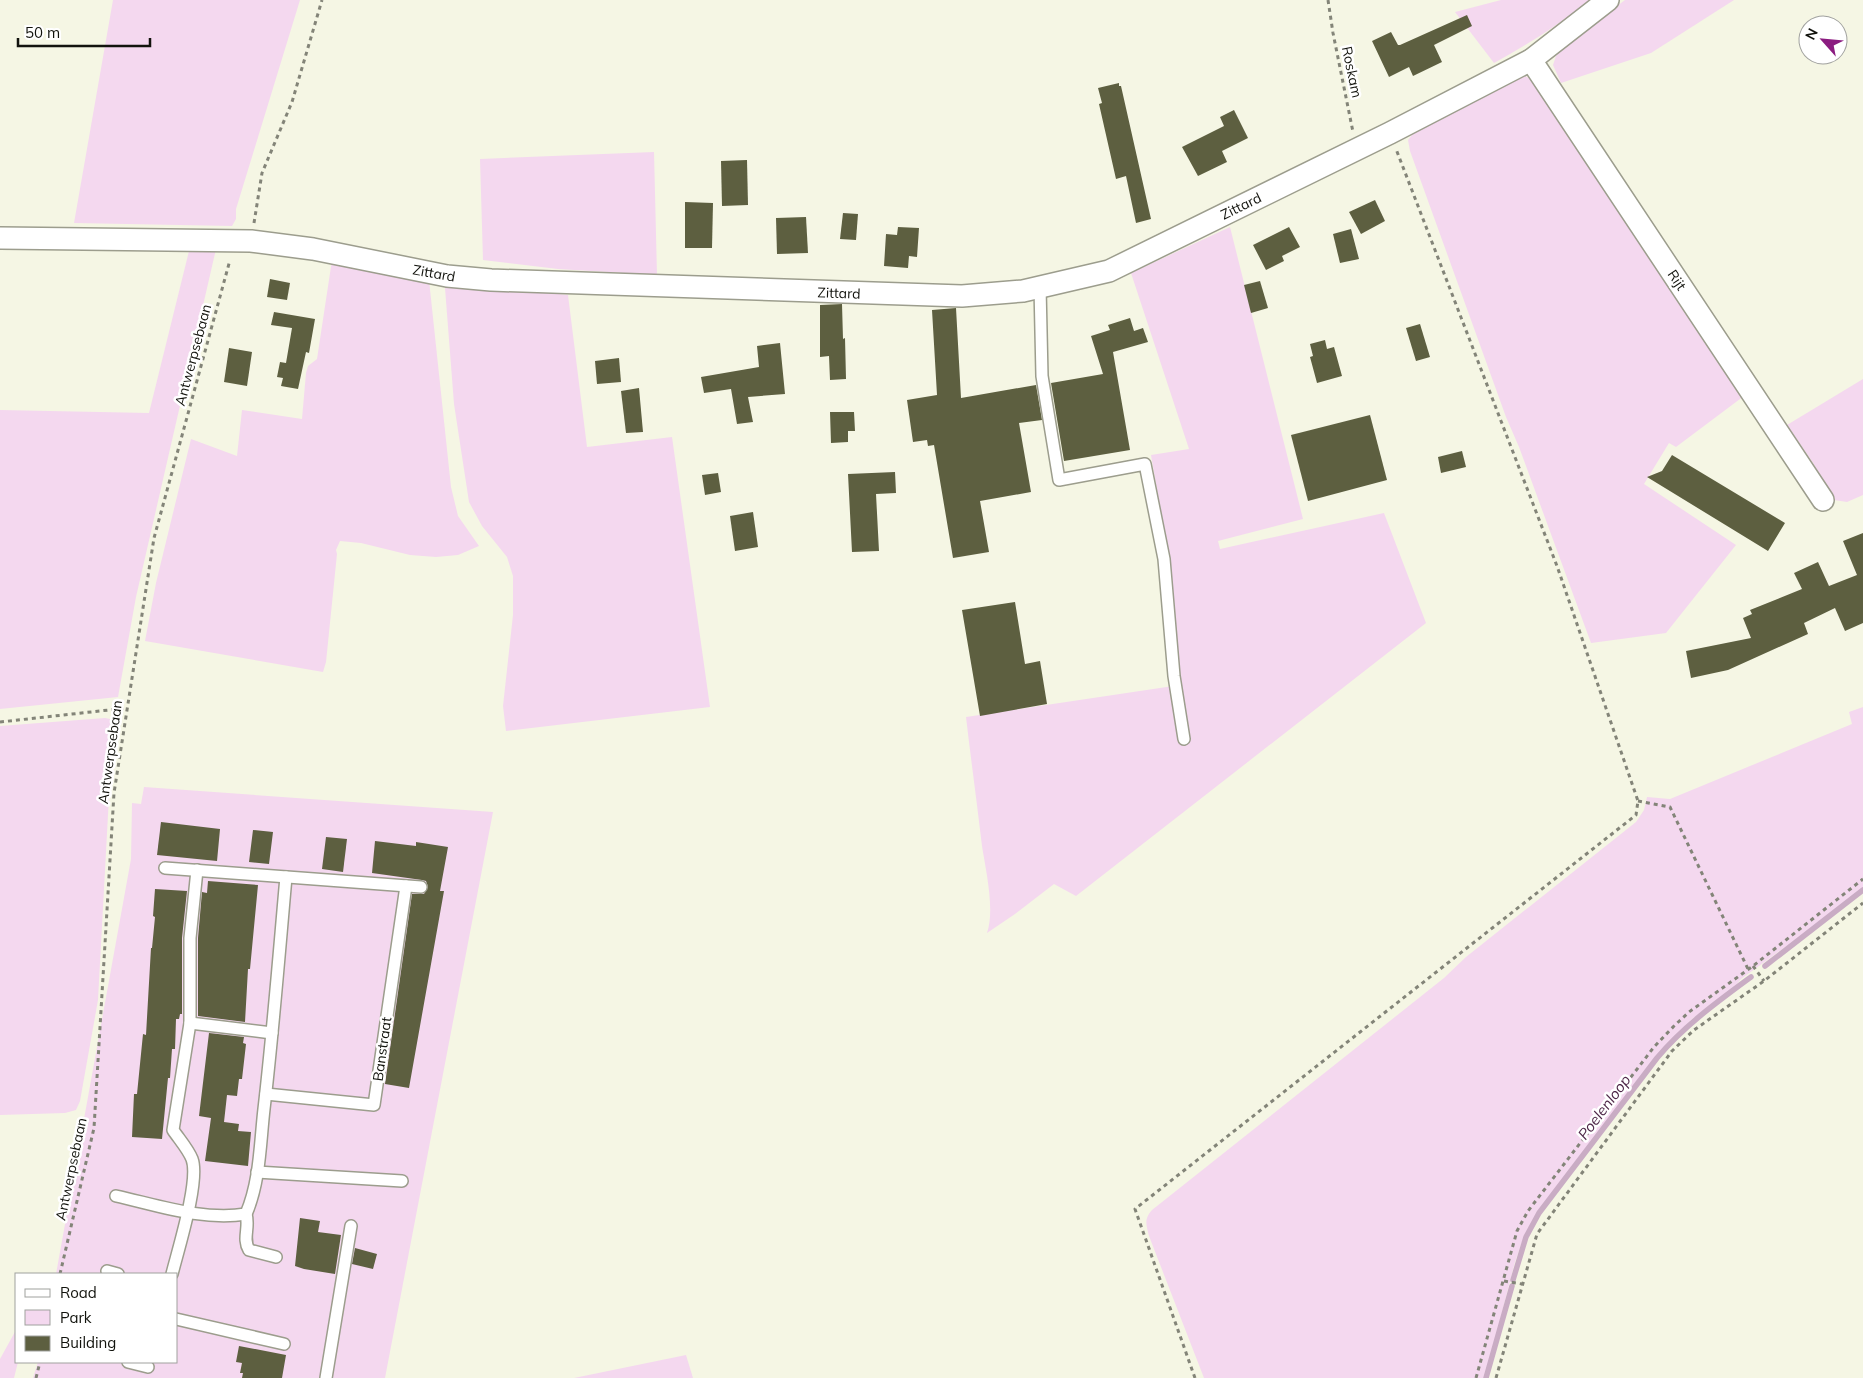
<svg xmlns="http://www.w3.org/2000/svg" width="1863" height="1378" viewBox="0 0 1863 1378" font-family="Mulish,sans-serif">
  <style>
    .green { fill: #f4d8ef }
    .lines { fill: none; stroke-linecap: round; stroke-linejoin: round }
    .stream { stroke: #c9acc4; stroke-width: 5.5 }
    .building { fill: #5d5f40 }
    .lane-casing { stroke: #9c9d8d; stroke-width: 14 }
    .street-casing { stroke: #9c9d8d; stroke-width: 24 }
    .path { stroke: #838478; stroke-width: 3; stroke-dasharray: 4 4; stroke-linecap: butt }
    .lane { stroke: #fff; stroke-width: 11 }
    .street { stroke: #fff; stroke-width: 21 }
    .labels { text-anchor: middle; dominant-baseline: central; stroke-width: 5; stroke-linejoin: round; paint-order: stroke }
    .street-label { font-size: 14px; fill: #12130d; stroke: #fff }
    .water-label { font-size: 15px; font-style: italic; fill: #4e2748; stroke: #fff }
  </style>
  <rect width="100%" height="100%" fill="#f5f6e4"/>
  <!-- green -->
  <g class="green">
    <polygon points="113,0 300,0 236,209 236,219 232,226 74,223"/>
    <path d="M 1501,0 L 1590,0 C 1560,24 1527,45 1494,63 L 1455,12 Z"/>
    <polygon points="1625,0 1734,0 1651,53 1561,83 1553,65 1556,56 1562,48"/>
    <polygon points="1523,75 1531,79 1540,89 1744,396 1676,447 1669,443 1644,484 1736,545 1666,633 1591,643 1519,447 1506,417 1410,151 1408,140 1415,131"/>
    <polygon points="654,152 657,275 558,269 483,260 480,159"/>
    <path d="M 1230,227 L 1303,519 L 1218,541 L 1220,549 L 1384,513 L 1426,623 L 1076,896 L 1054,884 L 1015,914 L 987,933 C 995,910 986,871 982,846 C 977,803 971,760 966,717 L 1180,685 L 1170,566 L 1151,455 L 1189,449 L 1131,273 Z"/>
    <polygon points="190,247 216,249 136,597 118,697 0,709 0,410 149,413"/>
    <polygon points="332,260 429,280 451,487 458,516 479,546 458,555 436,557 410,555 361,543 340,541 336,550 337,554 326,662 323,672 145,641 156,583 191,439 237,456 242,410 302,419 306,373 308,366 317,359"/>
    <polygon points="446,281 568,295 587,447 672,437 710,707 506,731 503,706 513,615 513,576 507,557 482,526 469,502 454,404 445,288"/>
    <polygon points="1863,379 1863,495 1847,502 1834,500 1813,463 1787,425"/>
    <path d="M 1863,707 L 1863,891 L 1741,979 L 1736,985 L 1692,1019 L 1662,1050 L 1540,1210 L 1524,1236 L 1515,1262 L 1485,1378 L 1204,1378 L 1149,1236 C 1146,1224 1144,1219 1152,1210 L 1444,978 L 1466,957 L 1636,822 L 1644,810 L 1647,797 L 1670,799 L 1852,724 L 1849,712 Z"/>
    <polygon points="105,718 110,719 112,741 98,1000 80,1101 76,1110 65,1113 0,1115 0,726"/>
    <polygon points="144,787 493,812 385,1378 33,1378 38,1362 176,1362 176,1274 56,1274 131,859 132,803 141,804"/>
    <polygon points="16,1330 16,1362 18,1362 14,1378 0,1378 0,1359"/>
    <polygon points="686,1355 693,1378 574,1378"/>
  </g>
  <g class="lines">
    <!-- stream -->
    <g class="stream">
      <polyline points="1765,966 1863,890"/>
      <path d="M 1513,1280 L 1526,1237 L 1539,1213 L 1657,1058 C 1684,1026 1717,1002 1751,977"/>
      <polyline points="1486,1378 1512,1286"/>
    </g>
  </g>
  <!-- building -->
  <g class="building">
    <polygon points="1467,15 1472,26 1434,45 1442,62 1413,76 1409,67 1389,77 1372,41 1391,32 1398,45 1400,45"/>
    <polygon points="1119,83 1119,86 1121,86 1151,219 1136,223 1126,176 1116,179 1099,104 1102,103 1098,88"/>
    <polygon points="1234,110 1248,138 1222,151 1227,162 1198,176 1182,147 1224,126 1220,117"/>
    <polygon points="747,160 748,205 722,206 721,161"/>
    <polygon points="1375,200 1385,221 1361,234 1349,212"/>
    <polygon points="685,202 713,203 712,248 685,248"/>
    <polygon points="843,213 858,214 856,240 840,239"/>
    <polygon points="806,217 808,253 777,254 776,218"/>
    <polygon points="898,227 919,228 917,257 909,256 908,268 884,266 886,234 897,235"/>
    <polygon points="1289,227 1300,247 1282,256 1284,261 1266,270 1253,245"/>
    <polygon points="1351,229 1359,259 1340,263 1333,234"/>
    <polygon points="270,279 290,283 287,300 267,297"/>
    <polygon points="1260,281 1268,308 1251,313 1244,285"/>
    <polygon points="842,304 843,339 845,338 846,379 830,380 829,356 820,357 820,305"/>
    <polygon points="956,308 961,398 1036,385 1042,420 1019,423 1031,492 980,501 989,552 953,558 934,445 928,446 927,440 913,442 907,400 937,395 932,310"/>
    <polygon points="274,312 315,319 309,353 306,352 298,389 281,386 283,378 277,377 280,362 286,363 292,328 271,325"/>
    <polygon points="1130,318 1134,331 1143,328 1148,342 1113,352 1130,450 1064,461 1051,383 1103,374 1091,336 1110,330 1108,325"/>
    <polygon points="1420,324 1430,357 1416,361 1406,328"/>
    <polygon points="1325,340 1327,349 1334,347 1342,376 1317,383 1310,357 1313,356 1310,344"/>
    <polygon points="780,343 785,394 748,397 753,422 737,424 731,389 704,393 701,377 759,367 757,346"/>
    <polygon points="229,348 252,352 247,386 224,382"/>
    <polygon points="619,358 621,382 597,384 595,361"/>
    <polygon points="639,388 643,432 626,433 621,391"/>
    <polygon points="830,412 854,412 855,431 848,431 848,442 831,443"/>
    <polygon points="1370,415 1387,480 1308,501 1291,435"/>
    <polygon points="1462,451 1466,467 1441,473 1438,457"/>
    <polygon points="1672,455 1785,523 1768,551 1647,477 1662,471"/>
    <polygon points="895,472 896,493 876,494 879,551 852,552 848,474"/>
    <polygon points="718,473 721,492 705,495 702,475"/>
    <polygon points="753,512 758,547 735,551 730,516"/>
    <polygon points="1863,533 1863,623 1845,631 1835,608 1804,623 1808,634 1728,670 1691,678 1686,651 1751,638 1743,618 1752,614 1750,610 1802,589 1794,573 1818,562 1829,586 1857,575 1843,541"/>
    <polygon points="1015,602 1025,664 1040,661 1047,704 980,716 962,610"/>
    <polygon points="161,822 220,829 217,861 157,855"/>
    <polygon points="253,830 273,832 269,864 249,862"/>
    <polygon points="326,837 347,839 343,872 322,869"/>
    <polygon points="375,841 416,846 416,842 448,847 440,891 444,891 409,1088 385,1084 412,894 424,894 428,887 426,881 422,880 372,873"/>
    <polygon points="208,881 258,885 250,969 248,969 245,1022 198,1016 198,938 202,892 207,893"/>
    <polygon points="155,889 187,891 182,938 182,1014 180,1014 179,1019 176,1019 175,1049 172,1049 170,1078 168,1078 162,1139 132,1137 134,1094 137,1094 143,1034 146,1035 151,948 152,948 155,917 153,916"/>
    <polygon points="209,1033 244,1037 243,1043 246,1044 242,1079 239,1079 237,1096 227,1095 224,1122 239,1124 238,1131 251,1132 248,1166 205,1161 211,1118 199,1116"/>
    <polygon points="300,1218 320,1221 318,1232 341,1235 335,1274 304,1269 295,1266"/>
    <polygon points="355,1248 377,1254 373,1269 352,1264"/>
    <polygon points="239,1346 286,1355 282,1378 242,1378 243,1373 240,1373 242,1363 236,1362"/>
  </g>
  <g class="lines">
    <!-- lane casing -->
    <g class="lane-casing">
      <g id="lane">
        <polyline points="1040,287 1042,376 1059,480 1145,464 1164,559 1174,676 1184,739"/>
        <polyline points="165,868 421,887"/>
        <polyline points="190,1023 272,1033"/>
        <polyline points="266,1094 374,1105 406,886"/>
        <polyline points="257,1172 402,1181"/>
        <path d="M 116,1196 C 157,1205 203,1221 246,1214 C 260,1182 260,1144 264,1109 C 273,1032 279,955 286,877"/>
        <path d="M 246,1214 C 250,1228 242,1238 249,1250 L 276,1257"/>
        <polyline points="107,1271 118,1274"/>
        <path d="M 172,1274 C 178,1250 200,1180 192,1159 C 188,1149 179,1139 173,1130 L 190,1023 L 190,938 L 197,870"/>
        <polyline points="176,1319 284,1344"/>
        <polyline points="128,1362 148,1367"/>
        <polyline points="326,1378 351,1226"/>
      </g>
    </g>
    <!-- street casing -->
    <g class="street-casing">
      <g id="street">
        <polyline points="1531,60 1823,500"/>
        <polyline points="0,238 251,241 313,249 447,276 491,280 962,296 1023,291 1109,271 1390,133 1531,60 1608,0"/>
      </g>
    </g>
    <!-- path -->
    <g class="path">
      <polyline points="1328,0 1333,33 1353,132"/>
      <polyline points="254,223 262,173 292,102 322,0"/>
      <polyline points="0,722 127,708"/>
      <polyline points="1638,801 1670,807 1748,969"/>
      <polyline points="1753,966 1764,981"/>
      <polyline points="60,1274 94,1128 114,793 154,538 230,260"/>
      <polyline points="1504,1281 1522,1284"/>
      <polyline points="36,1378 40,1362"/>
      <polyline points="1195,1378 1135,1209 1636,815 1638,801 1557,566 1396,149"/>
      <polyline points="1476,1378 1517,1231 1528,1211 1654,1047 1674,1026 1689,1012 1753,966 1863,879"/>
      <polyline points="1496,1378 1537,1234 1672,1051 1694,1030 1764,981 1863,903"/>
    </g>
    <!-- lane -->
    <use href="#lane" class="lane"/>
    <!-- street -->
    <use href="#street" class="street"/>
  </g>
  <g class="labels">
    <!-- street labels -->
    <g class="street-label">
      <text transform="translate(1352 72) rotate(78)">Roskam</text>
      <text transform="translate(1241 206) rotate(-26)">Zittard</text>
      <text transform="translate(434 273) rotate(10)">Zittard</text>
      <text transform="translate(1677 280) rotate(56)">Rijt</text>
      <text transform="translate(839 293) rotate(2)">Zittard</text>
      <text transform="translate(193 355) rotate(-75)">Antwerpsebaan</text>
      <text transform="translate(110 752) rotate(-82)">Antwerpsebaan</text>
      <text transform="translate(382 1049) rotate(-82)">Banstraat</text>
      <text transform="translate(71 1169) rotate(-78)">Antwerpsebaan</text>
    </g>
    <!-- water labels -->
    <g class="water-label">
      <text transform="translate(1604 1107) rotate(-53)">Poelenloop</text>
    </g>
  </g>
  <!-- legend -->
  <rect x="15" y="1273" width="162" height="90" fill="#ffffff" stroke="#a0a19e"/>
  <rect x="25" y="1289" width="25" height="8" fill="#ffffff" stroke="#a0a19e"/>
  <text x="60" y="1298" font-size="15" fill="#12130d">Road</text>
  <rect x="25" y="1310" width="25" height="15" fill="#f4d8ef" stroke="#a0a19e"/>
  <text x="60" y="1323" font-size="15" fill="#12130d">Park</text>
  <rect x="25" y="1336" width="25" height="15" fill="#5d5f40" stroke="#a0a19e"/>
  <text x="60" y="1348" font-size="15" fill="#12130d">Building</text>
  <!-- north arrow -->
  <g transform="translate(1823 40) rotate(297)"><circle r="24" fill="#ffffff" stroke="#a0a19e"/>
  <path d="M0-4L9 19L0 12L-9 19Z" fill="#8b1c80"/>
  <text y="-8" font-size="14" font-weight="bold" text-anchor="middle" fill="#12130d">N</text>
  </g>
  <!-- scale -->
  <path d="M18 38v8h132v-8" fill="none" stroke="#12130d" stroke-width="2.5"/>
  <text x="25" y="38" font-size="15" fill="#12130d" stroke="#ffffff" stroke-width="4" paint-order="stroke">50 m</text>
</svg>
